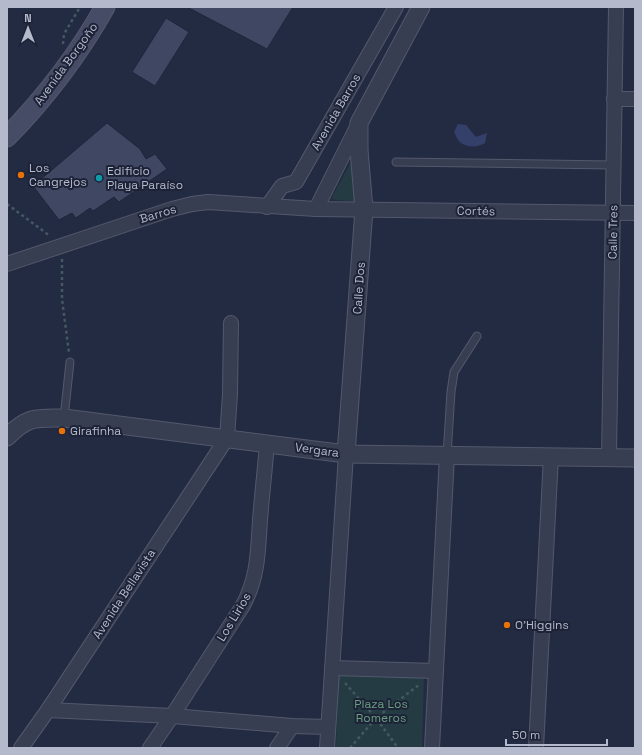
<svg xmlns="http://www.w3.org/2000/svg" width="642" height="755" viewBox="0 0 642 755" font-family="'Space Grotesk',sans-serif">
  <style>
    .green { fill: #253b44 }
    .water { fill: #344069 }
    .building { fill: #404763; stroke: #1f2539 }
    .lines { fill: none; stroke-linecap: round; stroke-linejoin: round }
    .service-casing { stroke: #53596c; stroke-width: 9 }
    .minor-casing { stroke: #53596c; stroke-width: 16 }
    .tertiary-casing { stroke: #53596c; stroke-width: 19 }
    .secondary-casing { stroke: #53596c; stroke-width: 21 }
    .path { stroke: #445860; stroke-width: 2.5; stroke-dasharray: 3 3; stroke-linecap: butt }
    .service { stroke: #383e52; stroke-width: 7 }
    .minor { stroke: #383e52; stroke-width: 14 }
    .tertiary { stroke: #383e52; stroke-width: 17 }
    .secondary { stroke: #464c65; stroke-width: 19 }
    .food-dot { fill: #e8710a; stroke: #1d2337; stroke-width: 1.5 }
    .culture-dot { fill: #0f9aa8; stroke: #1d2337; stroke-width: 1.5 }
    .labels { text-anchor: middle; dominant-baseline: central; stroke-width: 4; stroke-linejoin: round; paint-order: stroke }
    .street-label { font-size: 12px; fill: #b5b9cc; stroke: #1d2337 }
    .poi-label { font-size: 12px; fill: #b5b9cc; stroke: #1d2337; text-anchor: start }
    .park-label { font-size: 12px; fill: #6a9f80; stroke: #1d2337 }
  </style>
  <rect width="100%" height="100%" fill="#232b43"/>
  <!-- green -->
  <g class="green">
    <polygon points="351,162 356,202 331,199"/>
    <polygon points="339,673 424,675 422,748 336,748"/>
  </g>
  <!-- water -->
  <path class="water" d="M 458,124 L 466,125 L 476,137 L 487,133 L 485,143 C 478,147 468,148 461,143 C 458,141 456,136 454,132 Z"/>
  <!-- building -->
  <g class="building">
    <polygon points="187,7 293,7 267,49"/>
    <polygon points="166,18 189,32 155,86 132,72"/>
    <polygon points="107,123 140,149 146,159 155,154 167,169 119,202 114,197 93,211 90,208 76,218 72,213 59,220 33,186"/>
  </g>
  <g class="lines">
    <!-- service casing -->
    <g class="service-casing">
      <g id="service">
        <polyline points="396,162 613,165"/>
        <polyline points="64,418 70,362"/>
        <polyline points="447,455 451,392 454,372 477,336"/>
      </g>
    </g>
    <!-- minor casing -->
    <g class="minor-casing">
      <g id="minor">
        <polyline points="614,99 635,99"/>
        <polyline points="267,207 282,186 296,182 396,7"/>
        <polyline points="316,209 359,123"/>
        <polyline points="7,264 172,209 192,204 208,202 316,209 635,213"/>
        <polyline points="609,457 616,7"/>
        <polyline points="332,668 436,671"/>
        <polyline points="48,710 172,716 292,726 328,727"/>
        <polyline points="21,748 48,710 227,438 230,394 231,323"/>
        <path d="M 150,748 L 172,716 L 242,607 C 258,579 258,552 260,520 C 262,495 265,469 267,443"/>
        <polyline points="277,748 292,726"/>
        <polyline points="327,748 346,454"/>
        <polyline points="432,748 447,455"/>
        <polyline points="536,748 551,456"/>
      </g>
    </g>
    <!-- tertiary casing -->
    <g class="tertiary-casing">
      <g id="tertiary">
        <path d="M 7,437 C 28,416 35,418 64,418 L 346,454 L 635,458"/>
        <polyline points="346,454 364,209 359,150 359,123 421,7"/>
      </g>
    </g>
    <!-- secondary casing -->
    <g class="secondary-casing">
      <path id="secondary" d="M 7,137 C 45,98 78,55 105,7"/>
    </g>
    <!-- path -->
    <g class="path">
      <polyline points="63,44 64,34 80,7"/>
      <polyline points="7,204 50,236"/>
      <polyline points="62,259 62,299 69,353"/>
      <polyline points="345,683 376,718 398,748"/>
      <polyline points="350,748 376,718 420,684"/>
    </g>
    <!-- service -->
    <use href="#service" class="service"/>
    <!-- minor -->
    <use href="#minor" class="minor"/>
    <!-- tertiary -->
    <use href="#tertiary" class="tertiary"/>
    <!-- secondary -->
    <use href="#secondary" class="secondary"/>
  </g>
  <!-- markers -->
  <g class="food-dot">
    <circle cx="21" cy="175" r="4"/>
    <circle cx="62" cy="431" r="4"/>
    <circle cx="507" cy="625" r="4"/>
  </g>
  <circle class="culture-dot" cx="99" cy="178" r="4"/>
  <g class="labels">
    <!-- street labels -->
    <g class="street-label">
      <text transform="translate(66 64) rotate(-54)">Avenida Borgoño</text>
      <text transform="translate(336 112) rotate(-60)">Avenida Barros</text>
      <text transform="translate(476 211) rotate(1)">Cortés</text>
      <text transform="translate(158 214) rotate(-17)">Barros</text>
      <text transform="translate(613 232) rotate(-89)">Calle Tres</text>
      <text transform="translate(359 288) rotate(-86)">Calle Dos</text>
      <text transform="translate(317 450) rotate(8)">Vergara</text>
      <text transform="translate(124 594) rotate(-57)">Avenida Bellavista</text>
      <text transform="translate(234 617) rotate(-59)">Los Lirios</text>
    </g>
    <!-- poi labels -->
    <g class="poi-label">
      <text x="29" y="168">Los<tspan x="29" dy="14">Cangrejos</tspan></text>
      <text x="107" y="171">Edificio<tspan x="107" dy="14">Playa Paraíso</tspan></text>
      <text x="70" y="431">Girafinha</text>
      <text x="515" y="625">O'Higgins</text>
    </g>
    <!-- park labels -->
    <g class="park-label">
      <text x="381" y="704">Plaza Los<tspan x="381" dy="14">Romeros</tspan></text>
    </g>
  </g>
  <!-- border -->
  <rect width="642" height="755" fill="none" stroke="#b5b9cc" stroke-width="16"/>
  <!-- north arrow -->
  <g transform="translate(28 28)" stroke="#1d2337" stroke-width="3" paint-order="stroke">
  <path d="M0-3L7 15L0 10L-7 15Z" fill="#b5b9cc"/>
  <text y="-6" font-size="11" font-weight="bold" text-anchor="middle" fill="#b5b9cc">N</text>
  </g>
  <!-- scale -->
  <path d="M506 739v6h101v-6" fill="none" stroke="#b5b9cc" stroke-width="2"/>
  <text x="512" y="739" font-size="12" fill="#b5b9cc" stroke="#1d2337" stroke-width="3" paint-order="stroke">50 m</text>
</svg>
